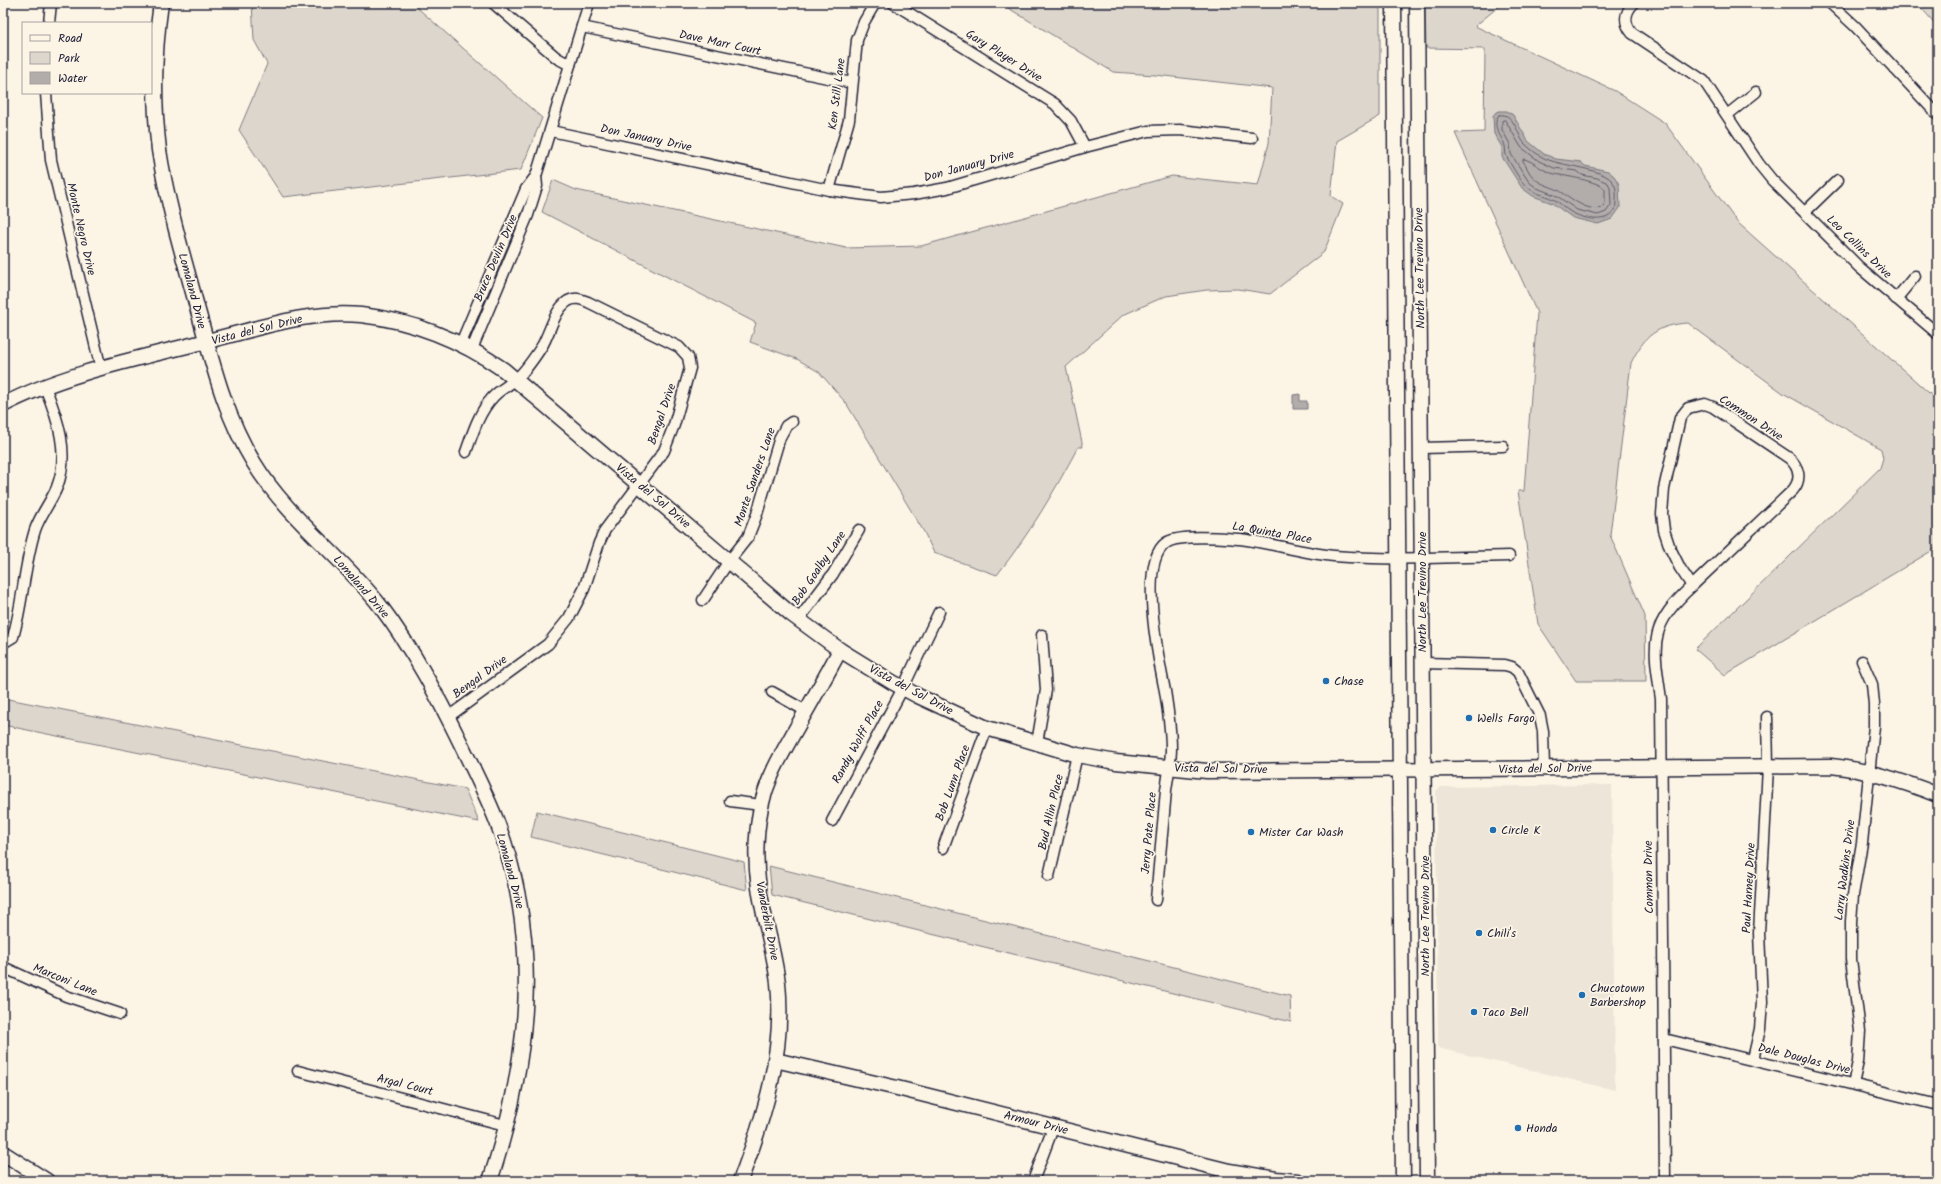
<svg xmlns="http://www.w3.org/2000/svg" width="1941" height="1184" viewBox="0 0 1941 1184" font-family="Kalam,sans-serif">
  <style>
    .built { fill: #ece5d8 }
    .green { fill: #dcd6cc; stroke: #7f7c84 }
    .water { fill: #b2adab; stroke: #78757e }
    .lines { fill: none; stroke-linecap: round; stroke-linejoin: round }
    .shore { stroke: #5c5a68; stroke-width: 1 }
    .street-casing { stroke: #22223b; stroke-width: 13 }
    .secondary-casing { stroke: #22223b; stroke-width: 17 }
    .street { stroke: #fcf5e5; stroke-width: 10 }
    .secondary { stroke: #fcf5e5; stroke-width: 14 }
    .poi-dot { fill: #1f6fb2; stroke: #fcf5e5; stroke-width: 1.5 }
    .labels { text-anchor: middle; dominant-baseline: central; stroke-width: 3.5; stroke-linejoin: round; paint-order: stroke }
    .street-label { font-size: 12px; fill: #22223b; stroke: #fcf5e5 }
    .poi-label { font-size: 12px; fill: #22223b; stroke: #fcf5e5; text-anchor: start }
  </style>
  <rect width="100%" height="100%" fill="#fcf5e5"/>
  <filter id="ink" filterUnits="userSpaceOnUse"><feTurbulence type="fractalNoise" baseFrequency=".025" numOctaves="2"/><feDisplacementMap in="SourceGraphic" scale="8" xChannelSelector="R" yChannelSelector="G"/><feConvolveMatrix kernelMatrix="1 2 1 2 8 2 1 2 1" color-interpolation-filters="sRGB"/></filter>
  <g filter="url(#ink)">
    <!-- built -->
    <polygon class="built" points="1612,785 1615,1090 1438,1048 1436,791 1440,787"/>
    <!-- green -->
    <g class="green">
      <polygon points="252,3 412,3 542,118 521,170 283,197 239,130 267,64 254,40"/>
      <path d="M 1000,3 L 1380,3 L 1380,116 L 1337,141 L 1331,196 L 1343,204 L 1324,252 L 1270,294 L 1238,289 L 1207,290 L 1166,296 L 1123,315 L 1066,367 L 1083,447 L 1078,447 C 1053,494 1030,533 997,575 L 934,553 L 924,532 L 846,403 L 819,372 L 797,359 L 750,342 L 756,323 L 542,212 L 553,180 L 576,190 L 846,248 L 921,246 L 1172,176 L 1258,185 L 1269,143 L 1272,88 L 1155,75 L 1113,72 Z"/>
      <path d="M 1425,3 L 1503,3 L 1475,26 L 1615,91 L 1665,123 L 1737,222 L 1938,401 L 1938,547 L 1725,675 L 1695,649 L 1880,468 L 1883,458 L 1881,449 L 1783,393 L 1688,323 C 1657,325 1644,336 1631,363 L 1610,535 L 1645,616 L 1646,681 L 1576,681 L 1538,624 L 1518,491 L 1524,491 L 1537,313 L 1455,133 L 1484,132 L 1485,49 L 1426,48 Z"/>
      <polygon points="1917,3 1938,3 1938,27"/>
      <polygon points="3,698 465,789 479,822 3,725"/>
      <polygon points="537,811 744,862 747,890 531,837"/>
      <polygon points="769,866 1290,996 1291,1022 772,895"/>
    </g>
    <!-- water -->
    <g class="water">
      <polygon points="1500,111 1507,111 1513,115 1528,141 1544,154 1556,159 1581,162 1585,166 1608,171 1614,176 1619,184 1620,208 1612,219 1598,224 1573,218 1552,203 1533,196 1522,188 1502,157 1502,147 1494,134 1493,116 1496,112"/>
      <polygon points="1300,394 1300,401 1307,401 1307,409 1293,409 1293,395"/>
    </g>
    <g class="lines">
      <!-- shore -->
      <g class="shore">
        <path d="M 1499,115 C 1515,112 1517,136 1525,144 C 1530,149 1537,154 1542,157 C 1559,167 1606,167 1614,184 C 1617,189 1616,196 1616,202 C 1616,224 1589,221 1575,214 C 1567,211 1561,203 1553,199 C 1544,195 1533,193 1526,186 C 1521,182 1508,160 1506,155 C 1505,151 1506,147 1504,143 C 1500,134 1491,125 1499,115 Z"/>
        <polygon points="1505,120 1521,147 1539,161 1554,168 1577,171 1582,175 1597,178 1608,183 1610,187 1611,205 1606,212 1598,215 1577,210 1557,196 1537,188 1529,182 1511,154 1510,144 1502,130 1502,121"/>
        <path d="M 1524,159 C 1534,161 1543,172 1555,174 C 1565,176 1599,181 1605,189 L 1605,203 L 1602,208 C 1585,212 1571,197 1558,190 C 1550,186 1539,184 1533,177 C 1529,173 1526,166 1523,161 Z"/>
      </g>
      <!-- street casing -->
      <g class="street-casing">
        <g id="street">
          <polyline points="493,3 557,58 570,65"/>
          <polyline points="893,3 1055,104 1071,121 1085,147"/>
          <path d="M 1634,3 C 1625,12 1623,22 1632,33 L 1704,81 L 1759,164 L 1772,180 L 1859,267 L 1938,334"/>
          <polyline points="1830,3 1855,26 1938,115"/>
          <polyline points="49,23 51,3"/>
          <polyline points="582,27 852,83"/>
          <polyline points="46,93 51,160 101,369"/>
          <polyline points="1727,115 1756,92"/>
          <polyline points="551,131 829,190 881,197 914,194 947,188 1085,147 1148,131 1180,130 1252,138"/>
          <polyline points="829,190 849,120 857,40 864,22 875,3"/>
          <polyline points="1805,212 1838,180"/>
          <polyline points="1896,299 1915,276"/>
          <polyline points="461,343 526,189 536,176 589,3"/>
          <polyline points="472,349 528,215 537,186 536,176"/>
          <path d="M 1705,404 L 1713,407 L 1789,458 C 1799,467 1802,479 1793,490 L 1692,586 L 1680,568 L 1670,548 L 1664,530 L 1662,514 L 1664,489 L 1680,418 L 1688,408 Z"/>
          <polyline points="1421,448 1503,446"/>
          <polyline points="703,600 729,561 748,537 757,514 780,437 786,426 792,422"/>
          <polyline points="799,619 833,574 859,530"/>
          <path d="M 3,643 L 13,637 C 23,603 24,565 35,530 C 40,515 51,502 57,487 C 70,454 58,419 45,387"/>
          <polyline points="1423,663 1505,665 1512,667 1518,672 1540,716 1543,731 1544,769"/>
          <polyline points="772,692 806,711"/>
          <path d="M 448,717 L 548,644 L 569,618 L 584,589 L 599,543 L 605,530 L 664,451 L 674,425 L 690,368 L 688,357 L 679,347 L 588,302 C 581,299 575,297 568,301 C 554,310 550,333 542,346 C 534,358 526,371 515,380 C 508,386 499,390 493,397 C 479,412 473,432 466,452"/>
          <polyline points="1037,743 1046,690 1042,635"/>
          <polyline points="730,801 761,805"/>
          <polyline points="832,821 903,688 939,612"/>
          <polyline points="943,848 987,728"/>
          <polyline points="1049,876 1077,755"/>
          <path d="M 1156,900 C 1159,863 1163,827 1166,790 C 1168,776 1171,761 1171,748 C 1171,729 1168,710 1165,691 C 1159,662 1138,562 1166,543 C 1179,534 1224,538 1240,539 C 1272,543 1302,553 1334,556 C 1392,561 1451,557 1509,556"/>
          <polyline points="3,967 66,996 120,1014"/>
          <polyline points="1664,1039 1938,1105"/>
          <polyline points="1753,1059 1760,1029 1762,1002 1759,933 1768,767 1767,717"/>
          <polyline points="298,1071 505,1125"/>
          <polyline points="1853,1084 1858,1062 1860,1031 1851,959 1851,921 1853,895 1862,843 1874,726 1874,704 1872,684 1862,661"/>
          <polyline points="1033,1181 1053,1128"/>
          <path d="M 1665,1181 L 1661,699 C 1653,643 1648,627 1692,586"/>
        </g>
      </g>
      <!-- secondary casing -->
      <g class="secondary-casing">
        <g id="secondary">
          <path d="M 161,3 C 154,52 153,101 159,150 C 167,203 183,255 197,307 C 212,361 224,414 254,463 C 288,519 342,556 381,607 C 414,651 438,697 462,746 C 474,771 487,796 497,822 C 543,942 529,1062 490,1181"/>
          <polyline points="1394,3 1403,1181"/>
          <polyline points="1417,3 1427,1181"/>
          <path d="M 3,405 C 64,373 141,358 207,341 C 258,329 309,310 361,315 C 414,321 461,340 504,370 L 791,614 L 840,650 L 892,682 L 918,696 L 987,728 L 1077,755 L 1116,762 L 1207,771 L 1831,766 C 1869,770 1903,781 1938,795"/>
          <polyline points="775,1060 897,1088 1229,1171 1276,1179 1298,1181"/>
          <polyline points="3,1153 47,1181"/>
          <path d="M 740,1181 C 764,1118 785,1052 778,983 C 774,951 764,920 759,888 C 755,862 756,832 761,807 C 767,778 783,752 797,727 C 812,701 826,676 840,650"/>
        </g>
      </g>
      <!-- street -->
      <use href="#street" class="street"/>
      <!-- secondary -->
      <use href="#secondary" class="secondary"/>
    </g>
  </g>
  <!-- markers -->
  <g class="poi-dot">
    <circle cx="1326" cy="681" r="4"/>
    <circle cx="1469" cy="718" r="4"/>
    <circle cx="1493" cy="830" r="4"/>
    <circle cx="1251" cy="832" r="4"/>
    <circle cx="1479" cy="933" r="4"/>
    <circle cx="1582" cy="995" r="4"/>
    <circle cx="1474" cy="1012" r="4"/>
    <circle cx="1518" cy="1128" r="4"/>
  </g>
  <g class="labels">
    <!-- street labels -->
    <g class="street-label">
      <text transform="translate(720 43) rotate(12)">Dave Marr Court</text>
      <text transform="translate(1004 56) rotate(32)">Gary Player Drive</text>
      <text transform="translate(837 94) rotate(-83)">Ken Still Lane</text>
      <text transform="translate(646 138) rotate(12)">Don January Drive</text>
      <text transform="translate(969 166) rotate(-15)">Don January Drive</text>
      <text transform="translate(81 229) rotate(77)">Monte Negro Drive</text>
      <text transform="translate(1859 247) rotate(44)">Leo Collins Drive</text>
      <text transform="translate(496 258) rotate(-67)">Bruce Devlin Drive</text>
      <text transform="translate(1420 268) rotate(-91)">North Lee Trevino Drive</text>
      <text transform="translate(192 291) rotate(75)">Lomaland Drive</text>
      <text transform="translate(257 330) rotate(-14)">Vista del Sol Drive</text>
      <text transform="translate(662 414) rotate(-71)">Bengal Drive</text>
      <text transform="translate(1751 418) rotate(33)">Common Drive</text>
      <text transform="translate(755 477) rotate(-71)">Monte Sanders Lane</text>
      <text transform="translate(653 496) rotate(40)">Vista del Sol Drive</text>
      <text transform="translate(1272 533) rotate(10)">La Quinta Place</text>
      <text transform="translate(819 568) rotate(-56)">Bob Goalby Lane</text>
      <text transform="translate(361 587) rotate(49)">Lomaland Drive</text>
      <text transform="translate(1422 592) rotate(-90)">North Lee Trevino Drive</text>
      <text transform="translate(480 677) rotate(-36)">Bengal Drive</text>
      <text transform="translate(911 690) rotate(28)">Vista del Sol Drive</text>
      <text transform="translate(858 742) rotate(-61)">Randy Wolff Place</text>
      <text transform="translate(1221 769) rotate(1)">Vista del Sol Drive</text>
      <text transform="translate(1545 769) rotate(-1)">Vista del Sol Drive</text>
      <text transform="translate(953 783) rotate(-70)">Bob Lunn Place</text>
      <text transform="translate(1051 812) rotate(-77)">Bud Allin Place</text>
      <text transform="translate(1149 833) rotate(-85)">Jerry Pate Place</text>
      <text transform="translate(1845 870) rotate(-83)">Larry Wadkins Drive</text>
      <text transform="translate(510 871) rotate(75)">Lomaland Drive</text>
      <text transform="translate(1649 877) rotate(-91)">Common Drive</text>
      <text transform="translate(1749 888) rotate(-87)">Paul Harney Drive</text>
      <text transform="translate(1425 916) rotate(-90)">North Lee Trevino Drive</text>
      <text transform="translate(767 921) rotate(79)">Vanderbilt Drive</text>
      <text transform="translate(65 980) rotate(22)">Marconi Lane</text>
      <text transform="translate(1804 1059) rotate(14)">Dale Douglas Drive</text>
      <text transform="translate(405 1085) rotate(14)">Argal Court</text>
      <text transform="translate(1036 1123) rotate(14)">Armour Drive</text>
    </g>
    <!-- poi labels -->
    <g class="poi-label">
      <text x="1334" y="681">Chase</text>
      <text x="1477" y="718">Wells Fargo</text>
      <text x="1501" y="830">Circle K</text>
      <text x="1259" y="832">Mister Car Wash</text>
      <text x="1487" y="933">Chili's</text>
      <text x="1590" y="988">Chucotown<tspan x="1590" dy="14">Barbershop</tspan></text>
      <text x="1482" y="1012">Taco Bell</text>
      <text x="1526" y="1128">Honda</text>
    </g>
  </g>
  <!-- margin -->
  <rect width="1941" height="1184" fill="none" stroke="#fcf5e5" stroke-width="16"/>
  <rect x="8" y="8" width="1925" height="1168" fill="none" stroke="#22223b" stroke-width="1.5" filter="url(#ink)"/>
  <!-- legend -->
  <rect x="22" y="22" width="130" height="72" fill="#fcf5e5" stroke="#a5a1a1"/>
  <rect x="30" y="35" width="20" height="6" fill="#fcf5e5" stroke="#a5a1a1"/>
  <text x="58" y="42" font-size="12" fill="#22223b">Road</text>
  <rect x="30" y="52" width="20" height="12" fill="#dcd6cc" stroke="#a5a1a1"/>
  <text x="58" y="62" font-size="12" fill="#22223b">Park</text>
  <rect x="30" y="72" width="20" height="12" fill="#b2adab" stroke="#a5a1a1"/>
  <text x="58" y="82" font-size="12" fill="#22223b">Water</text>
</svg>
